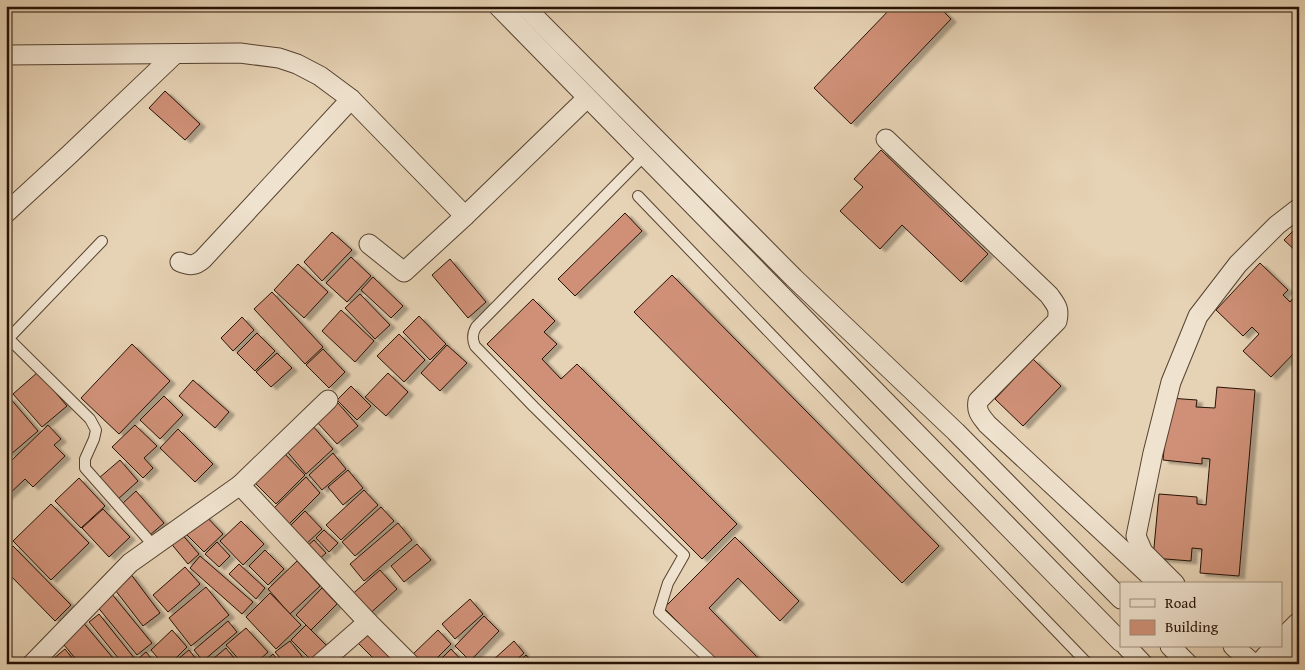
<svg xmlns="http://www.w3.org/2000/svg" width="1305" height="670" viewBox="0 0 1305 670" font-family="'Gentium Book Plus',serif">
  <style>
    .building { fill: #cf9077; stroke: #261204; filter: url(#shadow) }
    .lines { fill: none; stroke-linecap: round; stroke-linejoin: round }
    .service-casing { stroke: #564230; stroke-width: 12 }
    .minor-casing { stroke: #564230; stroke-width: 21 }
    .tertiary-casing { stroke: #564230; stroke-width: 26 }
    .service { stroke: #efe2ce; stroke-width: 10 }
    .minor { stroke: #efe2ce; stroke-width: 19 }
    .tertiary { stroke: #efe2ce; stroke-width: 24 }
  </style>
  <defs>
    <filter id="shadow"><feDropShadow dx="5.5" dy="3" stdDeviation="1" flood-color="#0004"/></filter>
  </defs>
  <rect width="100%" height="100%" fill="#e6d2b4"/>
  <filter id="stains"><feTurbulence type="fractalNoise" baseFrequency=".004" numOctaves="4"/><feColorMatrix values="0 0 0 0 .2 0 0 0 0 .09 0 0 0 0 .02 0 0 0 .5 -.17"/></filter>
  <radialGradient id="worn" r=".72"><stop offset=".6" stop-color="#630" stop-opacity="0"/><stop offset="1" stop-color="#630" stop-opacity=".3"/></radialGradient>
  <!-- building -->
  <g class="building">
    <polygon points="893,6 938,6 951,19 851,124 814,88"/>
    <polygon points="165,91 200,124 185,140 149,108"/>
    <polygon points="881,150 988,254 961,282 902,225 880,249 840,211 863,187 854,179"/>
    <polygon points="625,213 642,231 575,296 558,279"/>
    <polygon points="1299,225 1299,254 1284,240"/>
    <polygon points="332,232 352,250 322,281 304,262"/>
    <polygon points="351,257 371,276 347,302 326,283"/>
    <polygon points="450,259 486,302 468,318 432,275"/>
    <polygon points="1260,263 1288,290 1283,295 1290,302 1299,292 1299,348 1271,377 1243,351 1259,334 1252,327 1243,336 1216,310"/>
    <polygon points="298,264 328,292 304,318 274,290"/>
    <polygon points="672,275 939,546 902,583 634,312"/>
    <polygon points="373,277 403,306 391,318 361,290"/>
    <polygon points="272,292 323,347 305,364 254,309"/>
    <polygon points="360,294 390,325 375,339 345,308"/>
    <polygon points="533,299 555,321 544,332 557,344 542,359 561,379 577,364 737,524 702,559 487,344"/>
    <polygon points="341,310 374,341 355,362 322,331"/>
    <polygon points="419,316 446,344 430,360 403,332"/>
    <polygon points="242,317 254,330 233,351 221,338"/>
    <polygon points="257,333 275,351 255,371 237,353"/>
    <polygon points="399,334 425,360 404,382 377,356"/>
    <polygon points="132,344 170,381 119,434 81,398"/>
    <polygon points="447,345 467,363 440,391 421,373"/>
    <polygon points="323,349 345,372 329,388 306,365"/>
    <polygon points="277,353 292,368 271,387 256,372"/>
    <polygon points="1033,359 1061,386 1023,426 995,399"/>
    <polygon points="38,372 67,406 42,427 13,394"/>
    <polygon points="388,373 408,392 386,416 365,397"/>
    <polygon points="193,380 229,412 215,428 179,396"/>
    <polygon points="351,386 371,406 357,420 337,400"/>
    <polygon points="1217,387 1255,390 1239,576 1200,573 1202,549 1192,548 1191,561 1153,558 1159,494 1197,497 1197,504 1206,505 1210,459 1202,458 1202,464 1163,460 1169,398 1197,400 1196,407 1215,408"/>
    <polygon points="164,396 183,415 160,439 140,420"/>
    <polygon points="9,397 38,431 10,455 6,451 6,399"/>
    <polygon points="338,403 358,426 337,444 317,422"/>
    <polygon points="48,425 61,439 54,445 65,456 33,487 25,479 6,497 6,459 10,462"/>
    <polygon points="135,425 157,446 144,458 153,468 143,478 112,447"/>
    <polygon points="312,425 333,449 306,474 285,449"/>
    <polygon points="178,429 213,464 195,482 160,448"/>
    <polygon points="281,450 305,475 276,504 252,480"/>
    <polygon points="333,453 346,469 322,490 309,475"/>
    <polygon points="120,460 138,481 117,500 99,478"/>
    <polygon points="348,470 363,488 343,505 328,487"/>
    <polygon points="306,477 320,493 287,526 272,510"/>
    <polygon points="79,478 105,506 81,528 55,501"/>
    <polygon points="364,490 378,505 341,540 326,525"/>
    <polygon points="136,491 164,523 150,535 123,503"/>
    <polygon points="51,504 89,543 51,580 13,541"/>
    <polygon points="381,507 394,521 355,556 342,542"/>
    <polygon points="103,509 130,537 109,557 82,528"/>
    <polygon points="305,511 322,529 304,546 287,529"/>
    <polygon points="202,512 223,534 204,552 183,531"/>
    <polygon points="241,521 264,544 243,565 220,541"/>
    <polygon points="398,523 412,540 364,581 350,564"/>
    <polygon points="324,530 338,543 329,552 316,538"/>
    <polygon points="180,532 199,554 188,564 169,541"/>
    <polygon points="735,537 799,601 780,621 738,578 709,608 763,663 762,664 720,664 664,608"/>
    <polygon points="314,540 326,553 317,561 305,548"/>
    <polygon points="217,542 230,556 219,567 205,554"/>
    <polygon points="417,544 431,560 404,582 391,566"/>
    <polygon points="13,546 71,605 55,621 6,571 6,553"/>
    <polygon points="265,550 284,569 268,585 249,566"/>
    <polygon points="200,556 253,602 242,614 190,568"/>
    <polygon points="297,561 320,586 290,614 268,589"/>
    <polygon points="239,564 265,588 256,599 229,574"/>
    <polygon points="185,567 200,584 168,612 153,595"/>
    <polygon points="380,570 397,589 366,617 349,597"/>
    <polygon points="130,573 160,613 143,626 112,586"/>
    <polygon points="206,587 229,615 191,646 169,618"/>
    <polygon points="322,588 337,604 311,630 296,615"/>
    <polygon points="111,593 152,643 137,655 96,605"/>
    <polygon points="270,593 301,625 276,649 246,617"/>
    <polygon points="470,599 483,614 455,639 442,624"/>
    <polygon points="99,614 135,659 130,664 123,664 89,622"/>
    <polygon points="484,616 499,631 470,661 455,646"/>
    <polygon points="81,620 118,664 80,664 59,639"/>
    <polygon points="228,621 237,632 203,661 194,650"/>
    <polygon points="306,625 329,648 314,663 291,640"/>
    <polygon points="246,628 268,652 255,664 243,664 226,645"/>
    <polygon points="172,630 187,647 170,664 163,664 151,650"/>
    <polygon points="438,630 451,644 431,664 418,664 411,656"/>
    <polygon points="364,631 395,661 393,664 379,664 355,640"/>
    <polygon points="290,641 308,664 285,664 275,652"/>
    <polygon points="514,641 524,653 512,664 497,664 493,660"/>
    <polygon points="226,648 238,663 236,664 207,664"/>
    <polygon points="65,649 77,664 47,664"/>
    <polygon points="451,649 465,664 436,664"/>
    <polygon points="189,650 200,664 172,664"/>
    <polygon points="146,652 156,664 132,664"/>
    <polygon points="273,654 281,664 262,664"/>
    <polygon points="526,655 534,664 517,664"/>
  </g>
  <g class="lines">
    <!-- service casing -->
    <g class="service-casing">
      <g id="service">
        <path d="M 644,156 L 476,327 C 472,334 472,339 475,346 L 534,407 L 684,555 L 668,583 L 659,612 L 714,664"/>
        <polyline points="638,196 1088,664"/>
        <polyline points="6,336 90,419 96,430 94,439 85,459 85,468 154,546"/>
        <polyline points="9,338 102,241"/>
      </g>
    </g>
    <!-- minor casing -->
    <g class="minor-casing">
      <g id="minor">
        <polyline points="498,6 1121,642"/>
        <polyline points="524,6 794,278 956,432 1121,599"/>
        <polyline points="6,55 240,53 279,58 297,64 320,76 351,99 465,216"/>
        <path d="M 886,139 L 1049,295 C 1056,305 1060,308 1057,321 L 978,401 C 976,412 981,416 987,424 L 1159,584"/>
        <polyline points="6,213 69,155 175,54"/>
        <polyline points="369,244 404,272 465,216 587,98"/>
        <path d="M 180,262 C 190,266 195,266 203,259 L 351,99"/>
        <polyline points="240,485 368,622 410,664"/>
        <polyline points="1175,584 1143,552 1136,536 1153,453 1171,382 1198,316 1238,264 1277,225 1299,208"/>
        <polyline points="1126,646 1143,664"/>
        <polyline points="1170,646 1188,664"/>
        <polyline points="1233,646 1254,664"/>
        <polyline points="32,664 130,563 240,485 328,400"/>
        <polyline points="320,664 368,622"/>
      </g>
    </g>
    <!-- tertiary casing -->
    <g class="tertiary-casing">
      <g id="tertiary">
        <polyline points="1281,643 1299,625"/>
        <polyline points="1262,664 1278,646"/>
        <polyline points="1288,664 1299,653"/>
      </g>
    </g>
    <!-- service -->
    <use href="#service" class="service"/>
    <!-- minor -->
    <use href="#minor" class="minor"/>
    <!-- tertiary -->
    <use href="#tertiary" class="tertiary"/>
  </g>
  <!-- margin -->
  <rect width="1305" height="670" fill="none" stroke="#e6d2b4" stroke-width="25"/>
  <rect x="8" y="8" width="1290" height="655" fill="none" stroke="#261204" stroke-width="2.5"/>
  <rect x="12" y="12" width="1280" height="645" fill="none" stroke="#261204"/>
  <!-- legend -->
  <rect x="1120" y="582" width="162" height="65" fill="#efe2ce" stroke="#9f8f7d"/>
  <rect x="1130" y="599" width="25" height="8" fill="#efe2ce" stroke="#9f8f7d"/>
  <text x="1165" y="608" font-size="15" fill="#261204">Road</text>
  <rect x="1130" y="620" width="25" height="15" fill="#cf9077" stroke="#9f8f7d"/>
  <text x="1165" y="632" font-size="15" fill="#261204">Building</text>
  <rect width="100%" height="100%" filter="url(#stains)"/>
  <rect width="100%" height="100%" fill="url(#worn)"/>
</svg>
